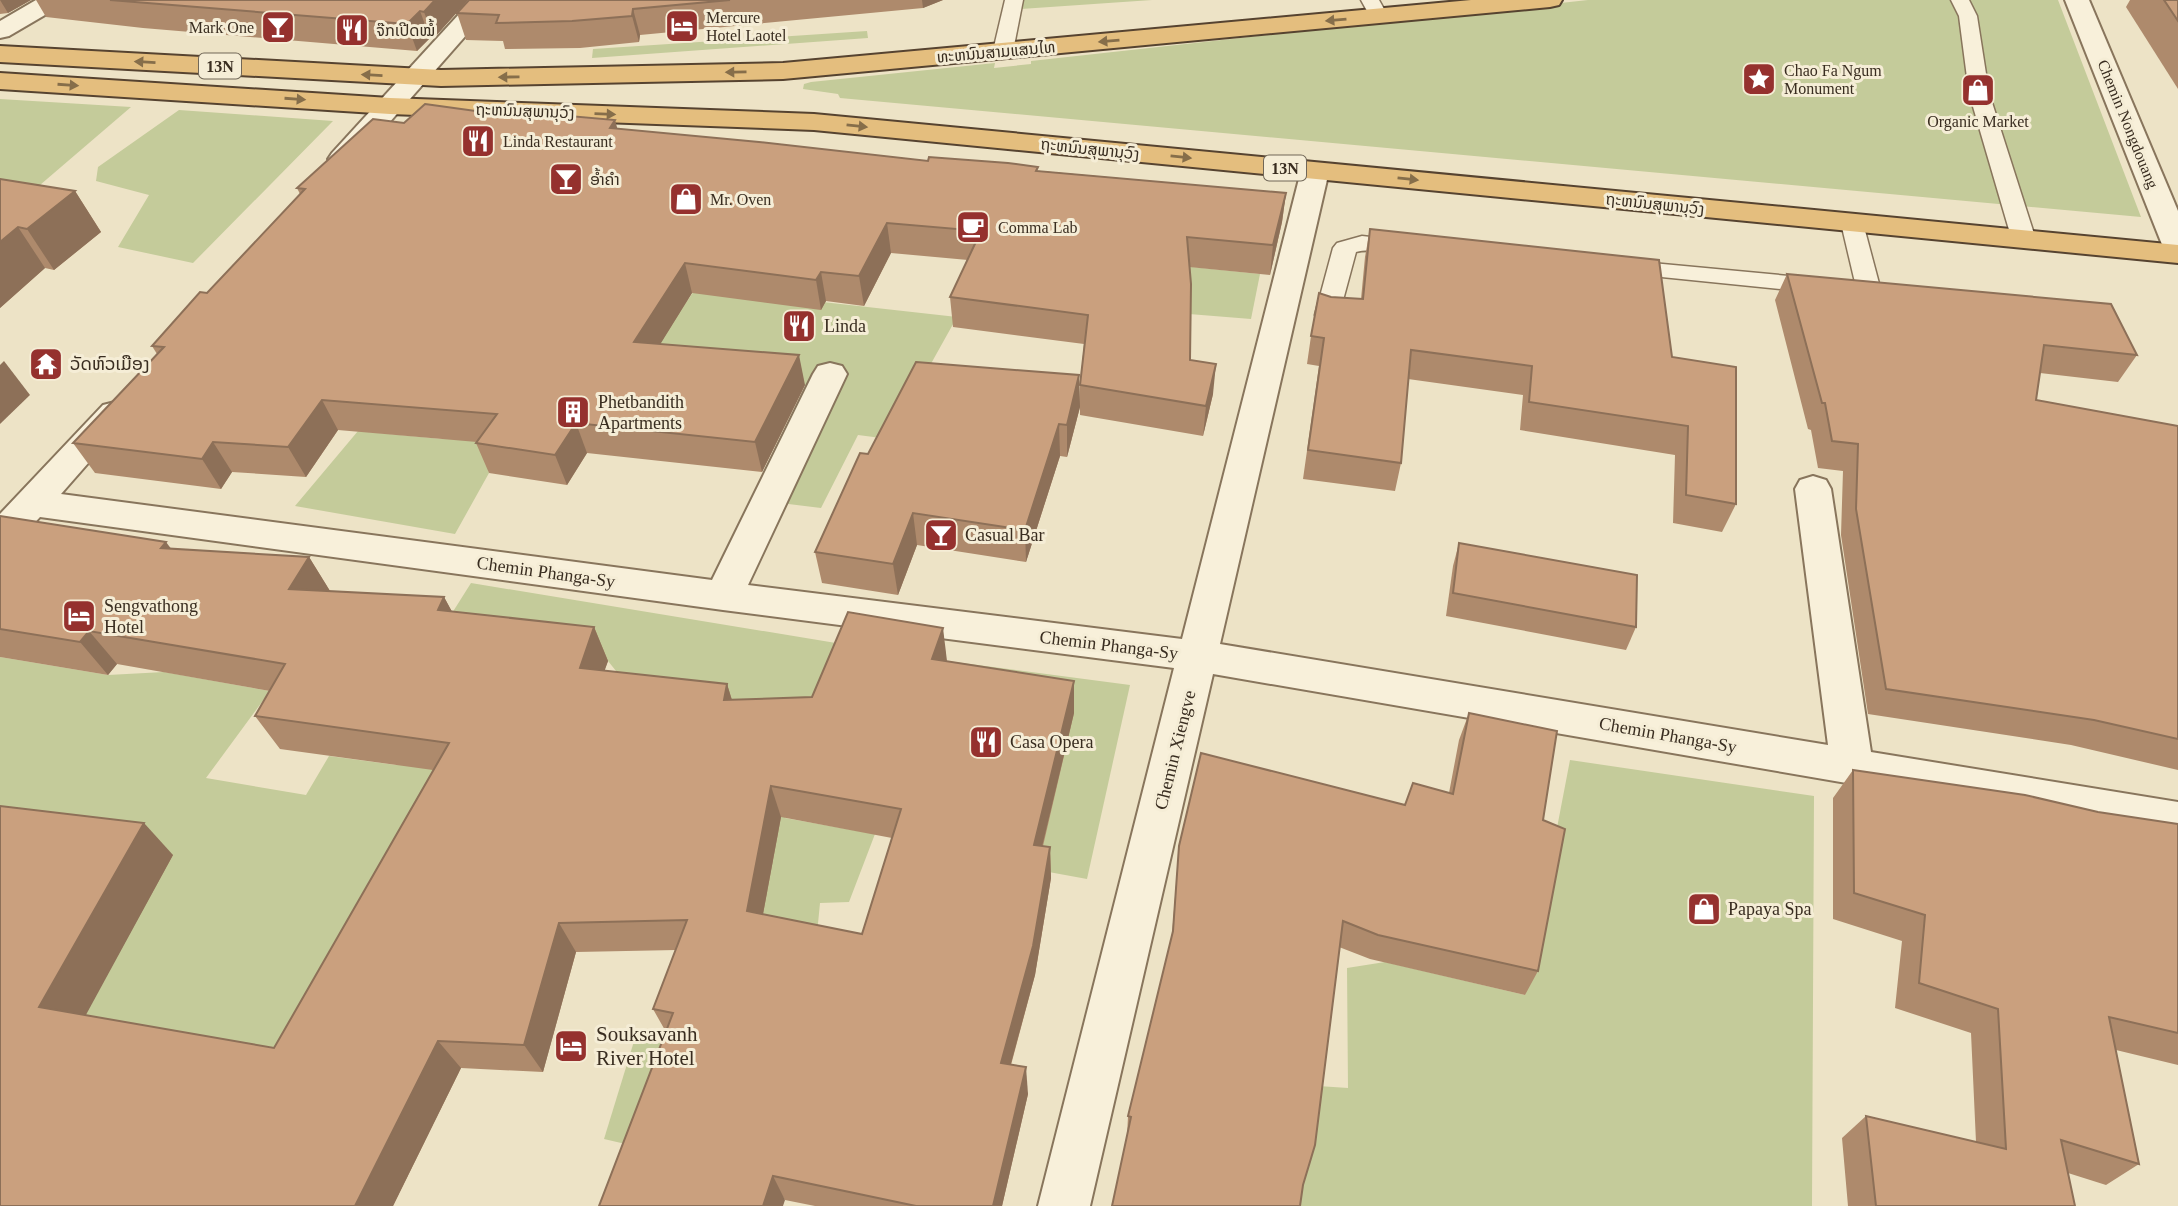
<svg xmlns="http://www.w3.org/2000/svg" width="2178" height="1206" viewBox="0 0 2178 1206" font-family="'Times New Roman','Noto Sans Lao',serif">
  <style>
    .green { fill: #c4cb9a }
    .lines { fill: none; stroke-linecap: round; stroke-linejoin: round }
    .service-casing { stroke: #88755c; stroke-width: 3 }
    .minor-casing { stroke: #88755c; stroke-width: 4 }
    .trunk-casing { stroke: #564330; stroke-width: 4 }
    .service { fill: #f8f0da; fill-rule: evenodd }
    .minor { fill: #f8f0da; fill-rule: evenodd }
    .trunk { fill: #e4be7e; fill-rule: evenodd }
    .wall { fill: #ae8a6c; fill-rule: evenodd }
    .shaded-wall { fill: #8d7058 }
    .building { fill: #caa07e; stroke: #8d7058; stroke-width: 2; fill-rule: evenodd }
    .oneway { fill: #866e4a }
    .labels { text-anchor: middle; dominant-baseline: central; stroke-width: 6; stroke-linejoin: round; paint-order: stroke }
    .far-poi-label { font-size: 16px; fill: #392d20; stroke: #f5edd6; text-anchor: start }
    .far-street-label { font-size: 16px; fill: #392d20; stroke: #f5edd6 }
    .shield { fill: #f5edd6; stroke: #716757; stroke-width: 2 }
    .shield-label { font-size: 16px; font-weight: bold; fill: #392d20 }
    .poi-label { font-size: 18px; fill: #392d20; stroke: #f5edd6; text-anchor: start }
    .street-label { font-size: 18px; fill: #392d20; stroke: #f5edd6 }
    .near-poi-label { font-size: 21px; fill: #392d20; stroke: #f5edd6; text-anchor: start }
  </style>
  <rect width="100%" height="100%" fill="#ede3c6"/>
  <!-- green -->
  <g class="green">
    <polygon points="1023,0 1152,0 1021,9"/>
    <polygon points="1588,0 2058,0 2141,217 840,98 838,94 803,89 804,84 811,82 995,63 994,68 1031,64 1031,61"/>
    <polygon points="867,31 868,38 592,58 593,49"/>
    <polygon points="0,99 131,107 33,191 0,203"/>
    <polygon points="179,110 333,121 193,263 118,247 149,195 96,181 98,167"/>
    <polygon points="1134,261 1260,274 1251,319 1189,314"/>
    <polygon points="696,288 957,317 889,439 858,435 821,508 757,500 815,386 639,371"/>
    <polygon points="470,392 489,473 455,534 295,506 358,431 442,439"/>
    <polygon points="471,583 854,646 785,818 875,834 849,902 820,903 815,954 757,949 645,707 608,661 303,1074 75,1035 0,833 0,657 108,675 164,672 270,691 206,778 306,795 329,756 396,765 442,629"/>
    <polygon points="947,661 1130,685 1087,879 929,850 936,692"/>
    <polygon points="1570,760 1814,796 1812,1206 1296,1206 1318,1086 1348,1088 1347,968 1385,962 1525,995"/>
    <polygon points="668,1037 647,1149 604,1139 635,1038"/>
  </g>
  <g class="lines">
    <!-- service casing -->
    <g class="service-casing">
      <g id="service">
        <polygon points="1005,0 1023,0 1013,51 1003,57 993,51"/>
        <polygon points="1361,0 1379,0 1388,16 1386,20 1372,20"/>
        <polygon points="1951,0 1969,0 1977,16 1989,93 2036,240 2032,245 2016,245 2012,240 1969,93 1959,16"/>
        <polygon points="1852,216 1860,218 1863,223 1881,291 1877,296 1869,298 1861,296 1857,291 1841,223 1844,218"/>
        <path d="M 1362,236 L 1415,242 L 1419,247 L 1415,252 C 1396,257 1375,247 1356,252 L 1339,315 L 1336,320 L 1327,323 L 1318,320 L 1315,315 L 1333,248 L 1337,243 Z"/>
        <polygon points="1620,260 1821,279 1829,281 1833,286 1829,291 1821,293 1612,272 1608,267 1612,262"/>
      </g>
    </g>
    <!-- minor casing -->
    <g class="minor-casing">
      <g id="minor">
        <polygon points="36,0 65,0 62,5 9,36 0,38 0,21"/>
        <polygon points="472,0 497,0 352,165 342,167 332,165 328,159 332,153"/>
        <polygon points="2065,0 2089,0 2178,211 2178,256 2167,253 2163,247"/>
        <polygon points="1315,163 1325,165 1329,171 1220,644 1828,745 1795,489 1800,480 1813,476 1826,480 1831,489 1871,752 2178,802 2178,840 1213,674 1090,1206 1038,1206 1174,668 723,610 40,517 13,546 0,550 0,514 103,405 115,402 127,405 132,413 61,494 712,580 813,374 818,366 830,363 842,366 847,374 748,585 1182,639 1301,171 1305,165"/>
      </g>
    </g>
    <!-- trunk casing -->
    <g class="trunk-casing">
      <g id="trunk">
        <polygon points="1471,0 1562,0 1559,5 1550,7 783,79 441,86 0,62 0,46 441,70 783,63"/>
        <polygon points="0,73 390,98 814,114 2178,245 2178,263 814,130 390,114 0,89"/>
      </g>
    </g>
    <!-- service -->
    <use href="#service" class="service"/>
    <!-- minor -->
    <use href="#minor" class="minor"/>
    <!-- trunk -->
    <use href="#trunk" class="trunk"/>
  </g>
  <!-- wall -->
  <g class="wall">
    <polygon points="0,0 31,0 8,13 0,14"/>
    <polygon points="36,0 468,0 434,38 430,38 417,51 143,28 46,17"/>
    <polygon points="469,0 943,0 923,8 640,35 639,42 580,48 505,49 503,41 466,40 457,13"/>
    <polygon points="2130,0 2178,0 2178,89 2126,7"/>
    <polygon points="519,117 617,129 928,161 1286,193 1282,222 1270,275 1189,267 1190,360 1213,394 1203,436 1080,415 1080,385 1084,344 953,327 950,297 968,260 891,253 864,306 826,301 821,310 692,293 660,344 805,385 762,472 587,453 567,485 489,473 476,443 477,442 338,430 306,477 232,472 221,489 95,473 73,443 157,354 152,346 207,293 300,194 297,188 404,123"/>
    <polygon points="0,179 75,191 101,232 54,270 45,268 0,308"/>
    <polygon points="1370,229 1672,357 1736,504 1722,532 1673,523 1675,455 1520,430 1523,395 1408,379 1401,463 1395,491 1303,479 1319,366 1307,364 1311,336 1331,297 1361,299 1365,257"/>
    <polygon points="1787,274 2137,355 2118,382 2040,373 2036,400 2178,426 2178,770 2071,745 1868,714 1841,535 1843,471 1818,468 1811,430 1808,429 1775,300"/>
    <polygon points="1079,375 1080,407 1067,457 1060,456 1026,562 917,545 898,595 822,583 815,552 868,454"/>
    <path d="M 0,516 L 172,549 L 309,557 L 330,591 L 444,597 L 452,612 L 594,627 L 608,661 L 604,671 L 727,684 L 732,700 L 812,697 L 947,662 L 1074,713 L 1043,846 L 1050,847 L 1051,878 L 1035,975 L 1011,1065 L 1028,1094 L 1002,1206 L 815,1206 L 785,1200 L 666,1032 L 653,1009 L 676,950 L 576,952 L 543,1072 L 461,1068 L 393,1206 L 0,1206 L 0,806 L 173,855 L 85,1015 L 274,1048 L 433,770 L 280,749 L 255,716 L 270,691 L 117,664 L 108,675 L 0,657 ZM 781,817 L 892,838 L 862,934 L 763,914 Z"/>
    <polygon points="1459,543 1636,627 1626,650 1446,616 1453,566"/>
    <polygon points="1469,713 1543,820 1538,971 1525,995 1370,959 1339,947 1127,1137 1128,1116 1172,935 1179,846 1405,805 1449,793 1459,740"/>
    <polygon points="1853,770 2098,812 2178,824 2178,1065 2116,1050 2139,1164 2106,1185 2068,1173 2075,1206 1848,1206 1842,1138 1866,1116 1976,1142 1971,1033 1895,1008 1902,941 1833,919 1833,798"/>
  </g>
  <!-- shaded-wall -->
  <g class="shaded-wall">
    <polygon points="0,0 31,0 8,13"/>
    <polygon points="435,0 468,0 434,38 424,12"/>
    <polygon points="922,0 943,0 923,8"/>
    <polygon points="633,9 640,35 639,42 632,16"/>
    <polygon points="420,11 430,38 417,51 407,24"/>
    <polygon points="615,120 623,149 610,128"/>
    <polygon points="75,191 101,232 54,270 27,229"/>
    <polygon points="1286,193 1282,222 1270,275 1273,245"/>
    <polygon points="887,223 891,253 864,306 859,276"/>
    <polygon points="18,227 45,268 0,308 0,242"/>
    <polygon points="685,263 692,293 643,372 634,342"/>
    <polygon points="821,272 826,301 821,310 816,280"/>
    <polygon points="799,355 805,385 762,472 755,442"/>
    <polygon points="4,361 30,395 0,424 0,365"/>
    <polygon points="1216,364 1213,394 1203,436 1206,406"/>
    <polygon points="1079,375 1080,407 1067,457 1067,425"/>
    <polygon points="322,400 338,430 306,477 288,447"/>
    <polygon points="576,423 587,453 567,485 555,455"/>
    <polygon points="1059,424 1060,456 1026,562 1025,530"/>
    <polygon points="213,442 232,472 221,489 202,459"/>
    <polygon points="913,513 917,545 898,595 893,564"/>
    <polygon points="166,542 191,575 161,548"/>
    <polygon points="309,557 330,591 289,589"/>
    <polygon points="444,597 462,630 438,610"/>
    <polygon points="594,627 608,661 594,701 580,668"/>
    <polygon points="943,628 947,661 932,659"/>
    <polygon points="89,631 117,664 108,675 80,642"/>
    <polygon points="1074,681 1074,713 1035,876 1034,845"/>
    <polygon points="727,684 737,717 724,700"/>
    <polygon points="771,786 781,817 758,941 747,911"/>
    <polygon points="144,823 173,855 75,1035 39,1007"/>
    <polygon points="1050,847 1051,878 1035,975 1004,1089 1001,1063"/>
    <polygon points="559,923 576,952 543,1072 524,1045"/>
    <polygon points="438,1041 461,1068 393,1206 355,1206"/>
    <polygon points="1026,1067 1028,1094 1002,1206 993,1206"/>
    <polygon points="773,1176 785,1200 783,1206 763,1206"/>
  </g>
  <!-- building -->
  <g class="building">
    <polygon points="110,0 435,0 424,12 420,11 407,24"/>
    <polygon points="469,0 730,0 633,9 632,16 572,21 496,23 499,15 457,13"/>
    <polygon points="2164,0 2178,0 2178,21"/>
    <polygon points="425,104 519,117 524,112 615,120 610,128 759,142 928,161 929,157 1008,163 1038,167 1036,171 1286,193 1273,245 1187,237 1191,284 1190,360 1216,364 1206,406 1080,385 1088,315 950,297 981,231 887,223 859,276 821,272 816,280 685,263 634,342 799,355 755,442 576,423 555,455 476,443 497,414 322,400 288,447 213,442 202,459 73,443 164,347 152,346 200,292 207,293 305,189 297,188 373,119 404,123"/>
    <polygon points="0,179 75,191 27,229 18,227 0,242"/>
    <polygon points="1370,229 1659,260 1672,357 1736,367 1736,504 1686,495 1688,426 1529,402 1532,366 1411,350 1401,463 1308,450 1324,338 1311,336 1319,293 1331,297 1363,299"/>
    <polygon points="1787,274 2111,304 2137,355 2044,345 2036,400 2178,426 2178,739 2094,720 1886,689 1856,509 1858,444 1832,441 1825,403 1822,403"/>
    <polygon points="916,362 1079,375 1067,425 1059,424 1025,530 913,513 893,564 815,552 860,453 868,454"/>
    <path d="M 0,516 L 166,542 L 161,548 L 309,557 L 289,589 L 444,597 L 438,610 L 594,627 L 580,668 L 727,684 L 724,700 L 812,697 L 848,612 L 943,628 L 932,659 L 1074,681 L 1034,845 L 1050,847 L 1033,946 L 1001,1063 L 1026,1067 L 993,1206 L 916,1206 L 773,1176 L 763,1206 L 599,1206 L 673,1013 L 653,1009 L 687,920 L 559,923 L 524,1045 L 438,1041 L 355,1206 L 0,1206 L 0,806 L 144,823 L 39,1007 L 274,1048 L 449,743 L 255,716 L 285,664 L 89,631 L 80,642 L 0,629 ZM 771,786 L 901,809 L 862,934 L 747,911 Z"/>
    <polygon points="1459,543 1637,575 1636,627 1453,593"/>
    <polygon points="1469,713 1557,731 1543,820 1565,829 1538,971 1378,935 1343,921 1315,1145 1303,1185 1300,1206 1112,1206 1131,1117 1128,1116 1173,931 1179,846 1201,753 1405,805 1413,783 1453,794"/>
    <polygon points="1853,770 2025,795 2098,812 2178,824 2178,1033 2109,1017 2139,1164 2061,1140 2075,1206 1876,1206 1866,1116 2006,1149 1998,1009 1919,983 1925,915 1854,893"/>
  </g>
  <!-- one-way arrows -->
  <defs><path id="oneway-solid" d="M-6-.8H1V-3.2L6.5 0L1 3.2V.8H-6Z" transform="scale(1.75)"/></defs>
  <g class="oneway">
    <use href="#oneway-solid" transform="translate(1336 20) rotate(175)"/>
    <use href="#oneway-solid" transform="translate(1109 41) rotate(175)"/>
    <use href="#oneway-solid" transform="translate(145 62) rotate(-177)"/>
    <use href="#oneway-solid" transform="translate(736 72) rotate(179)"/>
    <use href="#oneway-solid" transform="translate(372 75) rotate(-177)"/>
    <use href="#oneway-solid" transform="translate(509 77) rotate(179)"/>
    <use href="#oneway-solid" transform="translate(68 85) rotate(4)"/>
    <use href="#oneway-solid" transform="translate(295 99) rotate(4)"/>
    <use href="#oneway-solid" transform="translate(605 114) rotate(2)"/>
    <use href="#oneway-solid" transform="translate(857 126) rotate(6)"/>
    <use href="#oneway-solid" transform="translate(1181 157) rotate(6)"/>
    <use href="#oneway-solid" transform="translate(1408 179) rotate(6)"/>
  </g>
  <!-- icons -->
  <defs>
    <g id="hotel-square" transform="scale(1.75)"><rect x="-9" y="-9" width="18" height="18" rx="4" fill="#95312e" stroke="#f5edd6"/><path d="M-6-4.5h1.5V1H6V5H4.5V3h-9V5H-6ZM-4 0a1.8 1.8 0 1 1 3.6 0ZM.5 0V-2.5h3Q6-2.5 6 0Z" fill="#fff"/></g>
    <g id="bar-square" transform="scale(1.75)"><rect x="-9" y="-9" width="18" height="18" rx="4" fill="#95312e" stroke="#f5edd6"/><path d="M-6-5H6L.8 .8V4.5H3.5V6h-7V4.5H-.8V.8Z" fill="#fff"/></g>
    <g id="restaurant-square" transform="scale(1.75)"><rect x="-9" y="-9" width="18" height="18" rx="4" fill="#95312e" stroke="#f5edd6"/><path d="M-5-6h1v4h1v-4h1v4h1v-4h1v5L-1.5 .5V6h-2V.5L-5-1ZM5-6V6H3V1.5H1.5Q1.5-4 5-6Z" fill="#fff"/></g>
    <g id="sight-square" transform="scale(1.75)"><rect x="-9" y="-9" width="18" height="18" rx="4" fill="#95312e" stroke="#f5edd6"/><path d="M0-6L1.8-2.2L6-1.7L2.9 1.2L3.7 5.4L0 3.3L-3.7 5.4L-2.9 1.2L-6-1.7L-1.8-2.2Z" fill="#fff"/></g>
    <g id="shop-square" transform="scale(1.75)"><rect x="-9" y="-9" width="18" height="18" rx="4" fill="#95312e" stroke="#f5edd6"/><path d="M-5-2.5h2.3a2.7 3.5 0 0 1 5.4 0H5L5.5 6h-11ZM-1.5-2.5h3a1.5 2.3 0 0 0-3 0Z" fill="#fff"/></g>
    <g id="cafe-square" transform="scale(1.75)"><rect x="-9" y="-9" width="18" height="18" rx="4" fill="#95312e" stroke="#f5edd6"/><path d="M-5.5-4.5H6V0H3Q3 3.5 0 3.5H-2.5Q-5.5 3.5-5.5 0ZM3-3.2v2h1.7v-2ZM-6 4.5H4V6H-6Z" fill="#fff"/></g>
    <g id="temple-square" transform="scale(1.75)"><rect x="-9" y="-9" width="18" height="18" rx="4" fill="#95312e" stroke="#f5edd6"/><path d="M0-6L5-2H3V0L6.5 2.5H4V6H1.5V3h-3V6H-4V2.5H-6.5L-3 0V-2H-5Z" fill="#fff"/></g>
    <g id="building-square" transform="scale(1.75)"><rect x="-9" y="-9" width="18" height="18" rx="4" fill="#95312e" stroke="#f5edd6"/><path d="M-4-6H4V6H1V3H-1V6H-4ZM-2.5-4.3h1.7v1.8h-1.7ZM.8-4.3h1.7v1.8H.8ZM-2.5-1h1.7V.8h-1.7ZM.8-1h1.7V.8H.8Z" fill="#fff"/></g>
  </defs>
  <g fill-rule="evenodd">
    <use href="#hotel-square" x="682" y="26"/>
    <use href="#bar-square" x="278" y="27"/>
    <use href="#restaurant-square" x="352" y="30"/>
    <use href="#sight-square" x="1759" y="79"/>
    <use href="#shop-square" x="1978" y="90"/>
    <use href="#restaurant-square" x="478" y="141"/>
    <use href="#bar-square" x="566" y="179"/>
    <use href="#shop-square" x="686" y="199"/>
    <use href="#cafe-square" x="973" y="227"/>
    <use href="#restaurant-square" x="799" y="326"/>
    <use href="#temple-square" x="46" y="364"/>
    <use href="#building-square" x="573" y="412"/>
    <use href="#bar-square" x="941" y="535"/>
    <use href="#hotel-square" x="79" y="616"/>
    <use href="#restaurant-square" x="986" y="742"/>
    <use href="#shop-square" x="1704" y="909"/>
    <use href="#hotel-square" x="571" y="1046"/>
  </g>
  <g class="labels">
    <!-- far-poi labels -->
    <g class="far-poi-label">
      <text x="706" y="17">Mercure<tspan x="706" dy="18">Hotel Laotel</tspan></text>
      <text x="254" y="27" text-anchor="end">Mark One</text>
      <text x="376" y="30">ຈ໊ກເປີດໝ້ໍ</text>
      <text x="1784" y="70">Chao Fa Ngum<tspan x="1784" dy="18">Monument</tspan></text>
      <text x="1978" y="121" text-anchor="middle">Organic Market</text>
      <text x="503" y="141">Linda Restaurant</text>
      <text x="590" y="179">ອ້ຳຄຳ</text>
      <text x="710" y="199">Mr. Oven</text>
      <text x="998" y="227">Comma Lab</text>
    </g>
    <!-- far-street labels -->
    <g class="far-street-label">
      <text transform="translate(996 52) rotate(-5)">ທະຫນົນສາມແສນໄທ</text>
      <text transform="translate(525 111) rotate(2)">ຖະຫນົນສຸພານຸວົງ</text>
      <text transform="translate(2128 124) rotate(68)">Chemin Nongdouang</text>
      <text transform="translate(1090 149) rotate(6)">ຖະຫນົນສຸພານຸວົງ</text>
      <text transform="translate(1655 204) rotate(6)">ຖະຫນົນສຸພານຸວົງ</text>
    </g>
    <!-- shield labels -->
    <g class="shield">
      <rect x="199" y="53.5" width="42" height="25" rx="5"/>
      <rect x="1264" y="155.5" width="42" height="25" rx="5"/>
    </g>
    <g class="shield-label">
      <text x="220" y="66">13N</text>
      <text x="1285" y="168">13N</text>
    </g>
    <!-- poi labels -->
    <g class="poi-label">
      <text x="824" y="326">Linda</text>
      <text x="70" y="364">ວັດຫົວເມືອງ</text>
      <text x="598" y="402">Phetbandith<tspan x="598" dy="21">Apartments</tspan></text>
      <text x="965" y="535">Casual Bar</text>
      <text x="104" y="606">Sengvathong<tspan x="104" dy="21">Hotel</tspan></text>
      <text x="1010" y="742">Casa Opera</text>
      <text x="1728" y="909">Papaya Spa</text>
    </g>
    <!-- street labels -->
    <g class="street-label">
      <text transform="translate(546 572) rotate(8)">Chemin Phanga-Sy</text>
      <text transform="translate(1109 645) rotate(7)">Chemin Phanga-Sy</text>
      <text transform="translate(1668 735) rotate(10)">Chemin Phanga-Sy</text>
      <text transform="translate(1175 750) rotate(-76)">Chemin Xiengve</text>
    </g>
    <!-- near-poi labels -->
    <g class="near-poi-label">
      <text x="596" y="1034">Souksavanh<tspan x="596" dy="24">River Hotel</tspan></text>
    </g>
  </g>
</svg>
